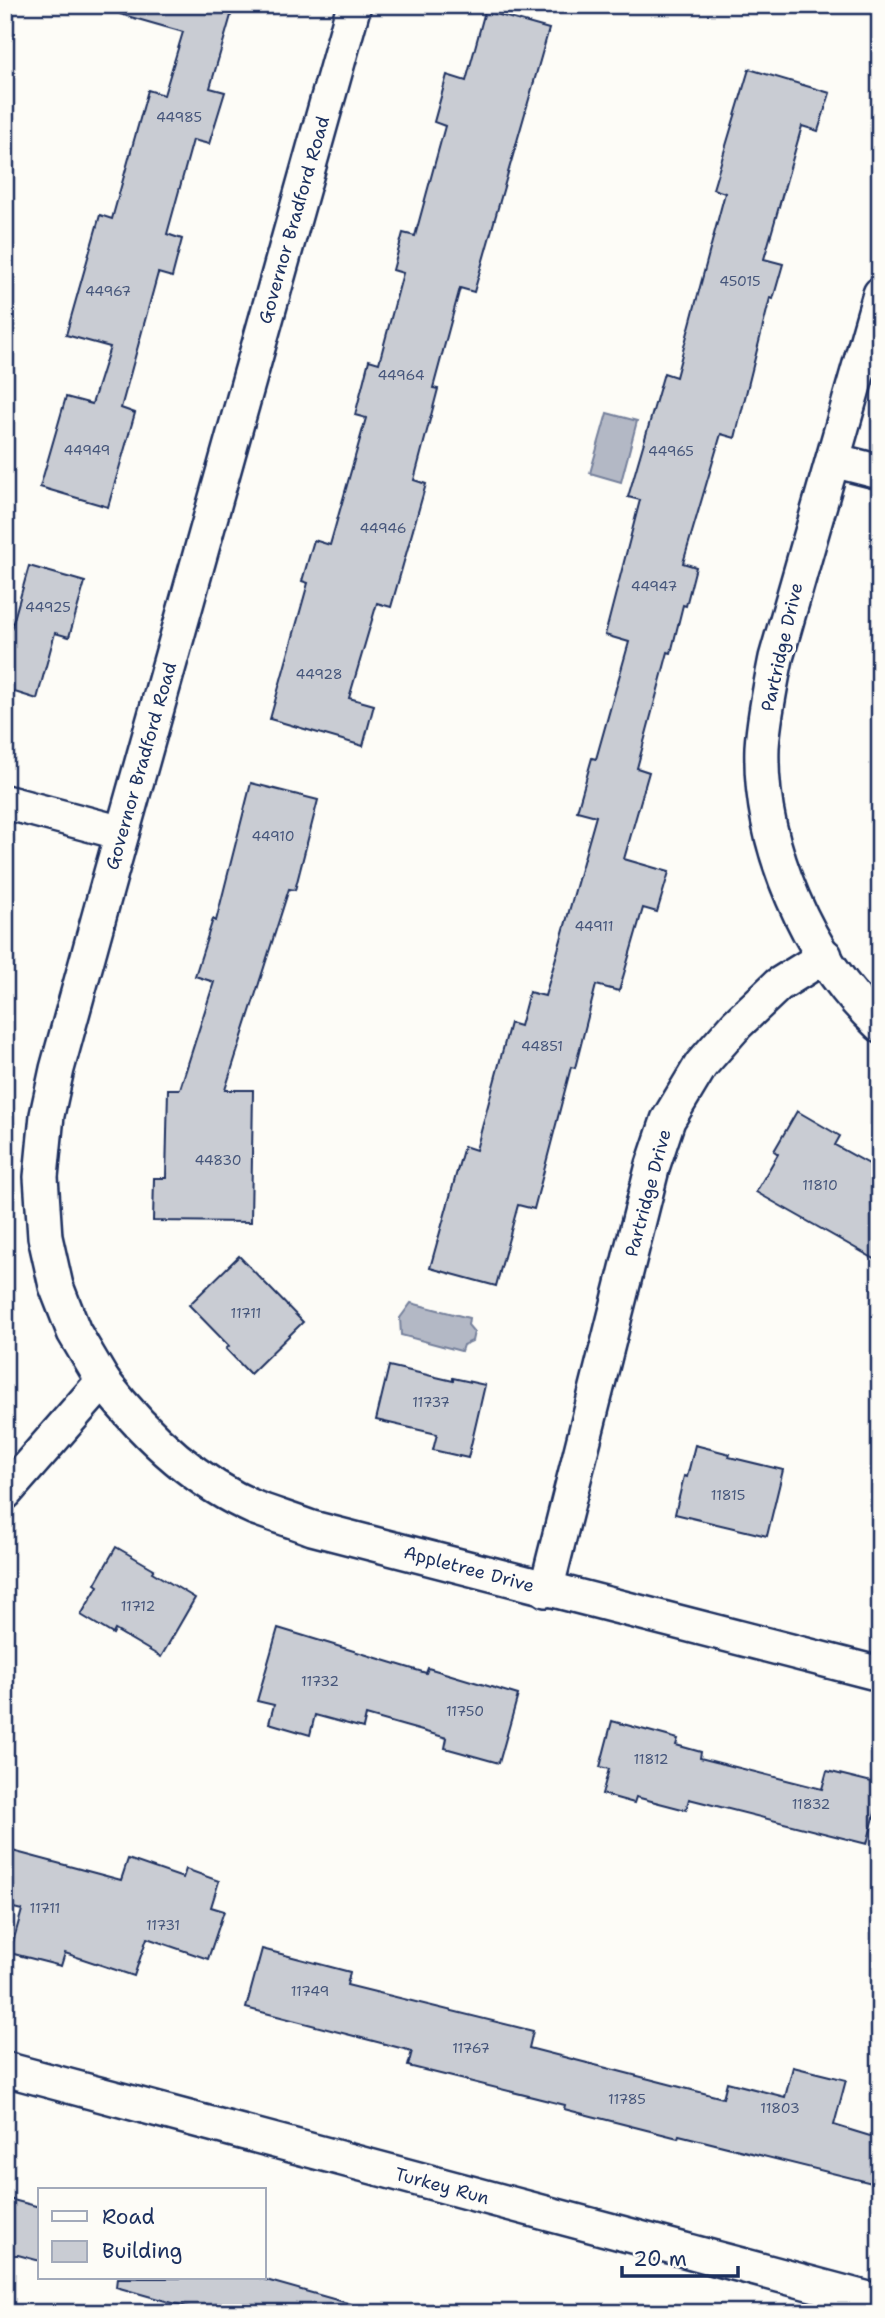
<svg xmlns="http://www.w3.org/2000/svg" width="885" height="2318" viewBox="0 0 885 2318" font-family="'Shantell Sans',sans-serif">
  <style>
    .water { fill: #b3b8c5; stroke: #76819c; stroke-width: 2 }
    .building { fill: #c9ccd3; stroke: #1b2f5e; stroke-width: 2 }
    .lines { fill: none; stroke-linecap: round; stroke-linejoin: round }
    .street-casing { stroke: #1b2f5e; stroke-width: 38 }
    .street { stroke: #fdfcf7; stroke-width: 33 }
    .labels { text-anchor: middle; dominant-baseline: central; stroke-width: 7; stroke-linejoin: round; paint-order: stroke }
    .number-label { font-size: 14px; fill: #46567b }
    .street-label { font-size: 18px; fill: #1b2f5e; stroke: #fdfcf7 }
  </style>
  <rect width="100%" height="100%" fill="#fdfcf7"/>
  <filter id="ink" filterUnits="userSpaceOnUse"><feTurbulence type="fractalNoise" baseFrequency=".0143" numOctaves="2"/><feDisplacementMap in="SourceGraphic" scale="14" xChannelSelector="R" yChannelSelector="G"/><feConvolveMatrix kernelMatrix="1 2 1 2 8 2 1 2 1" color-interpolation-filters="sRGB"/></filter>
  <g filter="url(#ink)">
    <!-- water -->
    <g class="water">
      <polygon points="607,413 637,421 621,482 590,473"/>
      <polygon points="411,1303 469,1318 468,1325 474,1332 472,1341 463,1345 461,1351 401,1335 400,1318"/>
    </g>
    <!-- building -->
    <g class="building">
      <polygon points="121,5 234,5 210,88 225,92 209,144 193,140 167,234 182,239 172,277 158,273 121,408 135,413 108,507 40,487 66,397 92,404 110,347 66,335 100,215 112,219 148,90 164,95 183,32 120,14"/>
      <polygon points="485,11 549,29 474,292 460,288 433,388 438,389 414,480 426,484 391,607 377,603 349,698 374,705 363,746 270,719 308,583 302,581 314,540 330,545 366,418 355,415 369,360 379,363 403,273 393,270 403,233 415,236 445,126 434,122 447,75 466,81"/>
      <polygon points="749,69 830,93 818,131 802,126 764,259 783,264 773,299 770,298 735,438 721,434 683,563 696,567 686,606 683,605 671,653 668,652 637,768 649,772 624,859 669,872 657,912 643,908 619,991 596,985 575,1068 571,1067 534,1209 518,1205 496,1286 430,1268 464,1146 476,1150 510,1023 520,1026 529,992 545,996 596,816 577,811 592,758 596,759 629,642 605,635 640,500 628,497 664,373 676,377 725,193 713,189"/>
      <polygon points="29,566 85,582 69,637 55,633 37,699 5,689 5,651"/>
      <polygon points="251,783 318,800 295,890 289,889 225,1090 253,1090 251,1222 153,1221 154,1178 166,1178 168,1089 180,1089 214,982 195,976 213,919 216,921"/>
      <polygon points="797,1111 840,1136 835,1145 880,1170 880,1262 756,1192 778,1154 774,1151"/>
      <polygon points="239,1256 303,1322 250,1374 226,1349 229,1346 189,1305"/>
      <polygon points="389,1366 453,1381 453,1378 485,1385 468,1458 433,1450 437,1434 376,1420"/>
      <polygon points="695,1445 730,1454 729,1457 783,1470 767,1536 675,1514 684,1476 687,1477"/>
      <polygon points="116,1547 154,1569 152,1572 195,1598 161,1657 115,1630 113,1634 81,1615 98,1586 95,1584"/>
      <polygon points="278,1628 426,1673 428,1668 518,1695 499,1763 445,1748 447,1738 366,1715 363,1728 315,1715 310,1735 269,1723 274,1705 257,1701"/>
      <polygon points="612,1721 678,1739 676,1745 701,1752 700,1758 822,1789 827,1771 880,1784 880,1794 867,1844 689,1799 686,1810 636,1797 634,1803 602,1794 609,1769 600,1767"/>
      <polygon points="5,1849 121,1880 128,1859 183,1878 186,1869 219,1881 211,1907 224,1911 208,1959 147,1938 134,1976 65,1953 61,1966 10,1953 22,1910 5,1906"/>
      <polygon points="262,1949 350,1972 347,1985 533,2031 529,2048 723,2098 727,2082 785,2097 793,2067 846,2080 834,2125 880,2139 880,2185 679,2135 678,2138 564,2109 565,2105 408,2066 412,2051 246,2008"/>
      <polygon points="5,2198 40,2207 40,2261 18,2255 5,2255"/>
      <polygon points="117,2278 259,2278 351,2304 350,2313 208,2313 116,2287"/>
    </g>
    <g class="lines">
      <!-- street casing -->
      <g class="street-casing">
        <g id="street">
          <path d="M 880,294 L 776,658 C 770,688 764,717 762,747 C 759,846 808,958 880,1025"/>
          <polyline points="833,460 880,472"/>
          <polyline points="5,802 122,833"/>
          <path d="M 103,1381 C 144,1434 193,1481 255,1508 C 274,1515 293,1521 312,1528 L 880,1674"/>
          <polyline points="5,1493 103,1381 74,1332 56,1286 45,1237 41,1177 47,1115 57,1069 109,880 354,5"/>
          <polyline points="546,1590 653,1165 668,1120 701,1065 737,1024 778,985 825,956"/>
          <polyline points="5,2069 880,2302"/>
        </g>
      </g>
      <!-- street -->
      <use href="#street" class="street"/>
    </g>
  </g>
  <g class="labels">
    <!-- number labels -->
    <g class="number-label">
      <text x="179" y="117">44985</text>
      <text x="740" y="281">45015</text>
      <text x="108" y="291">44967</text>
      <text x="401" y="375">44964</text>
      <text x="87" y="450">44949</text>
      <text x="671" y="451">44965</text>
      <text x="383" y="528">44946</text>
      <text x="654" y="586">44947</text>
      <text x="48" y="607">44925</text>
      <text x="319" y="674">44928</text>
      <text x="273" y="836">44910</text>
      <text x="594" y="926">44911</text>
      <text x="542" y="1046">44851</text>
      <text x="218" y="1160">44830</text>
      <text x="820" y="1185">11810</text>
      <text x="246" y="1313">11711</text>
      <text x="431" y="1402">11737</text>
      <text x="728" y="1495">11815</text>
      <text x="138" y="1606">11712</text>
      <text x="320" y="1681">11732</text>
      <text x="465" y="1711">11750</text>
      <text x="651" y="1759">11812</text>
      <text x="811" y="1804">11832</text>
      <text x="45" y="1908">11711</text>
      <text x="163" y="1925">11731</text>
      <text x="310" y="1991">11749</text>
      <text x="471" y="2048">11767</text>
      <text x="627" y="2099">11785</text>
      <text x="780" y="2108">11803</text>
    </g>
    <!-- street labels -->
    <g class="street-label">
      <text transform="translate(294 220) rotate(-74)">Governor Bradford Road</text>
      <text transform="translate(782 647) rotate(-77)">Partridge Drive</text>
      <text transform="translate(141 766) rotate(-74)">Governor Bradford Road</text>
      <text transform="translate(648 1193) rotate(-75)">Partridge Drive</text>
      <text transform="translate(469 1569) rotate(15)">Appletree Drive</text>
      <text transform="translate(442 2186) rotate(15)">Turkey Run</text>
    </g>
  </g>
  <!-- margin -->
  <rect width="885" height="2318" fill="none" stroke="#fdfcf7" stroke-width="28"/>
  <rect x="14" y="14" width="857" height="2290" fill="none" stroke="#1b2f5e" stroke-width="2.5" filter="url(#ink)"/>
  <!-- legend -->
  <rect x="38" y="2188" width="228" height="91" fill="#fdfcf7" stroke="#a3aaba" stroke-width="2"/>
  <rect x="52" y="2211" width="35" height="10" fill="#fdfcf7" stroke="#a3aaba" stroke-width="2"/>
  <text x="102" y="2224" font-size="21" fill="#1b2f5e">Road</text>
  <rect x="52" y="2241" width="35" height="21" fill="#c9ccd3" stroke="#a3aaba" stroke-width="2"/>
  <text x="102" y="2258" font-size="21" fill="#1b2f5e">Building</text>
  <!-- scale -->
  <path d="M622 2266v10h116v-10" fill="none" stroke="#1b2f5e" stroke-width="3.5"/>
  <text x="633" y="2266" font-size="21" fill="#1b2f5e" stroke="#fdfcf7" stroke-width="5" paint-order="stroke">20 m</text>
</svg>
